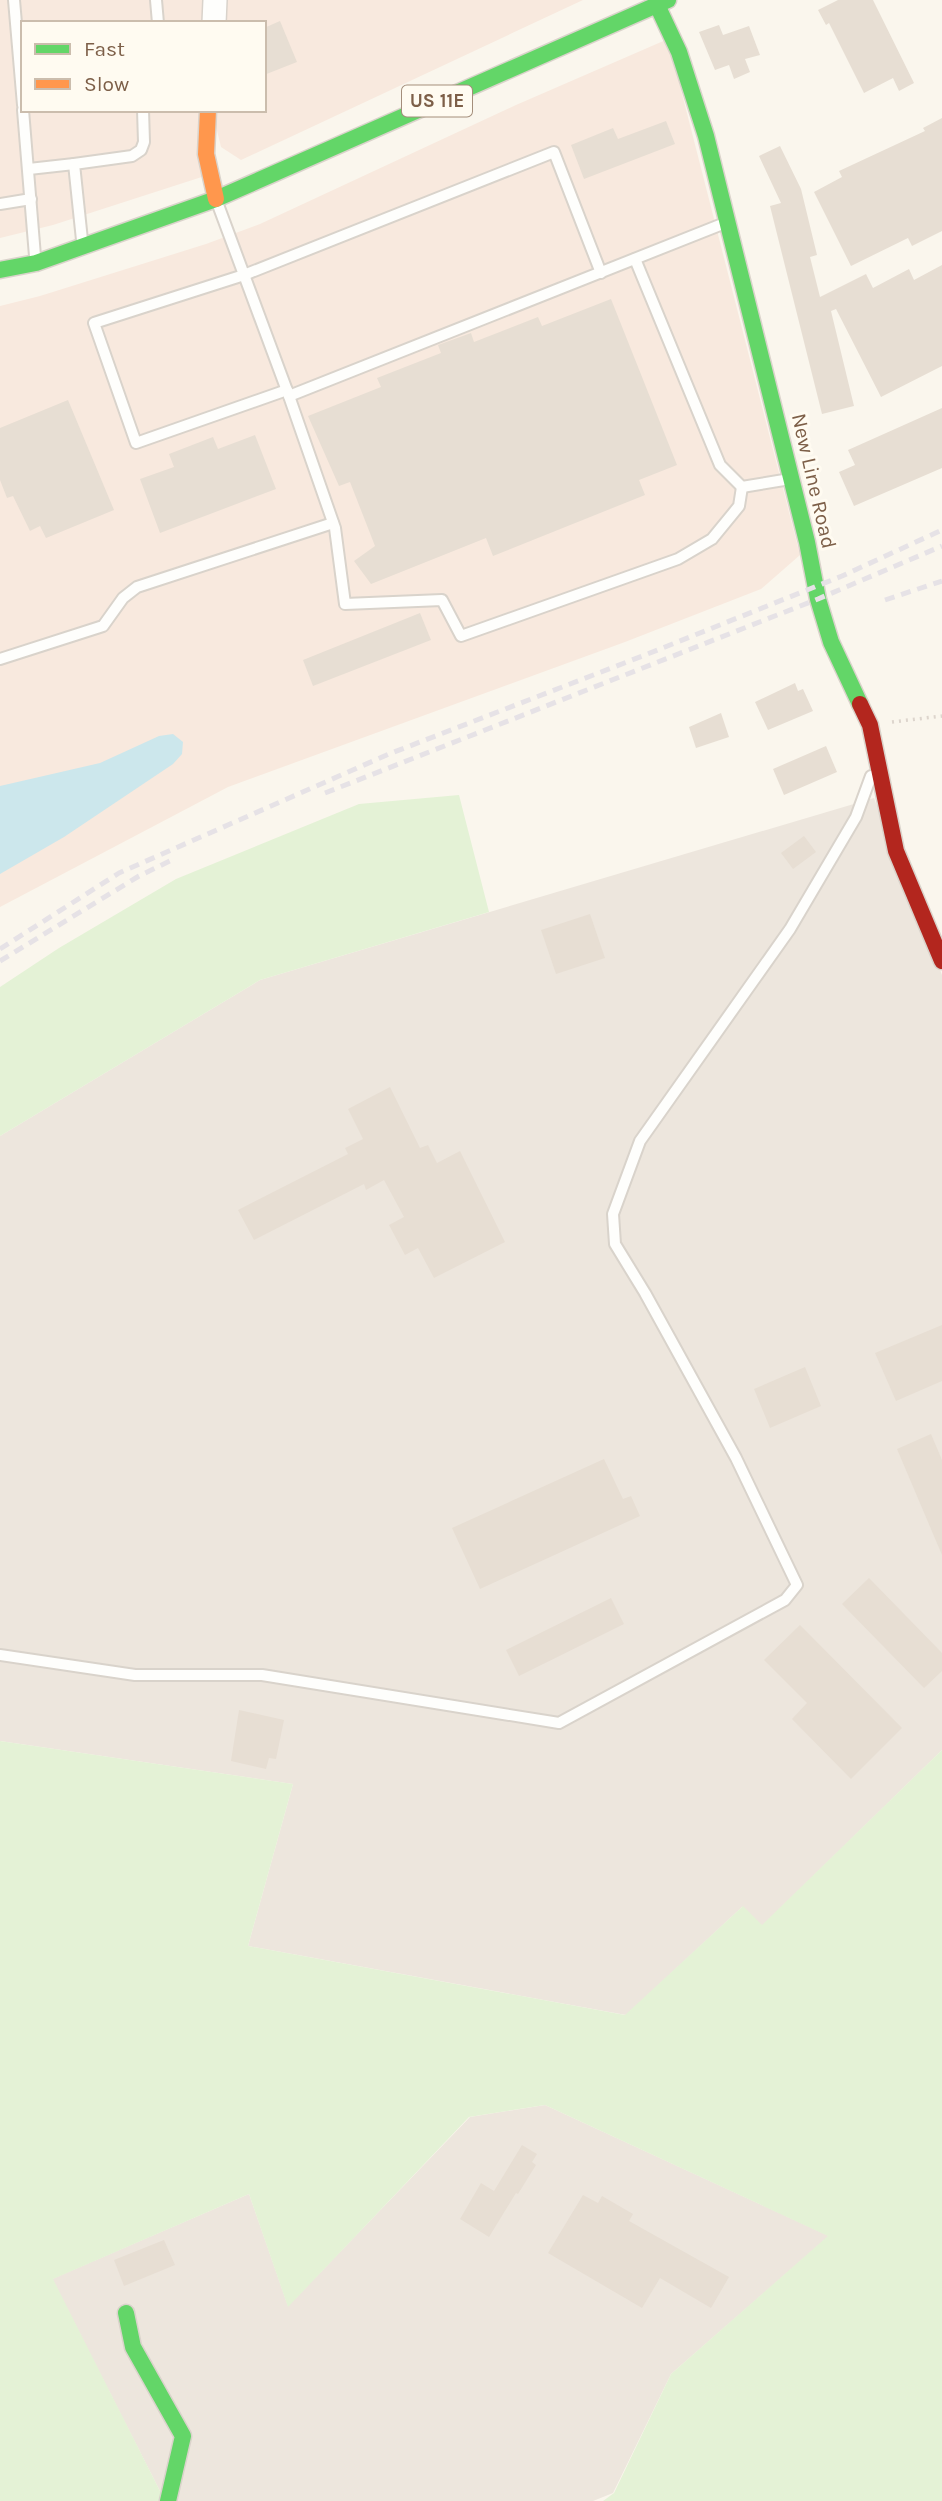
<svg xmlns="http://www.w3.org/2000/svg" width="942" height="2501" viewBox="0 0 942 2501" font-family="Karla,sans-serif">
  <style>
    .commercial { fill: #f8e9de }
    .industrial { fill: #ede6dd }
    .green { fill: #e4f2d6 }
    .water { fill: #cce7ec }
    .building { fill: #e7ded3 }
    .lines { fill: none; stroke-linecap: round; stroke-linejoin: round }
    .lane-casing { stroke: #d9d3cb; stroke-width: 14 }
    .street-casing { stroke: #d9d3cb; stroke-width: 26 }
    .fast-casing { stroke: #dad3cb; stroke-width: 19 }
    .slow-casing { stroke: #dad3cb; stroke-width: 19 }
    .jam-casing { stroke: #dad3cb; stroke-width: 19 }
    .path { stroke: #ddd5cd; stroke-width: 3.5; stroke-dasharray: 2 5; stroke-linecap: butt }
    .lane { stroke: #fefefc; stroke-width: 10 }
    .street { stroke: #fefefc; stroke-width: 23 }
    .fast { stroke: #63d668; stroke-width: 16 }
    .slow { stroke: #ff974d; stroke-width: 16 }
    .jam { stroke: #b3261e; stroke-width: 16 }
    .rail { stroke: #e6e2e6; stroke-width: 5; stroke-dasharray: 10 7; stroke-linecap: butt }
    .labels { text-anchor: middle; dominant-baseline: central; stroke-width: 6; stroke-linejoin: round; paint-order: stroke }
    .shield { fill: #fffbf1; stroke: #a48e7b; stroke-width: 2 }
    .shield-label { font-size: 19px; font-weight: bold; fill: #7d5f48 }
    .street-label { font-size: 21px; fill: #7d5f48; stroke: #fffbf1 }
  </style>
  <rect width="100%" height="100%" fill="#faf6ed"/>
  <!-- commercial -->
  <g class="commercial">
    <polygon points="0,0 583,0 241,160 221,147 212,110 264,110 264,23 23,23 23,110 208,110 211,174 53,225 0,238"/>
    <polygon points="668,39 800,555 761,589 625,642 228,787 0,907 0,306 40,296 206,244 260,224 516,105"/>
  </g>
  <!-- industrial -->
  <g class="industrial">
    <polygon points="874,798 942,975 942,1750 762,1926 742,1907 626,2015 248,1946 293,1784 0,1741 0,1136 260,980"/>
    <polygon points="545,2105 829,2236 671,2374 613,2493 593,2501 165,2501 52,2279 249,2194 288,2306 470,2117"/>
  </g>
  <!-- green -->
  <g class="green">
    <polygon points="459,795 489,912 260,980 0,1136 0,987 59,948 176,879 359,804"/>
    <polygon points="0,1741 293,1784 248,1946 625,2015 743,1906 762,1925 942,1750 942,2501 603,2501 614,2493 671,2374 828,2236 545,2105 469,2117 288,2307 249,2194 53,2279 165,2501 0,2501"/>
  </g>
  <!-- water -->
  <polygon class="water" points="173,734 183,742 182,754 173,764 64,837 0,874 0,786 100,763 159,736"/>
  <!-- building -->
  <g class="building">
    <polygon points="838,0 873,0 914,83 899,91 893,78 864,93 829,23 826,25 818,10"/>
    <polygon points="280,21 297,62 264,75 264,28"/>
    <polygon points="719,25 723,35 749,26 760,55 745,59 750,72 734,79 729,65 715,70 699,32"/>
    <polygon points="942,118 942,231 912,246 908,238 851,266 814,192 842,177 839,171 925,131 923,128"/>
    <polygon points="666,121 675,144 584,179 571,145 613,128 618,139"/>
    <polygon points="780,146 801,189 817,255 810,257 820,297 866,274 873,288 909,269 914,280 942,265 942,366 881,397 836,309 831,311 854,406 822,414 770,206 781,203 759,156"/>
    <polygon points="611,299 677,465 639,480 645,495 493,556 486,538 371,584 354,561 375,546 350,482 339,486 308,416 381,387 377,378 441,353 438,345 471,333 474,342 538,317 542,326"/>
    <polygon points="68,400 114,510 46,538 40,526 30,531 13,496 7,498 0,480 0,428"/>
    <polygon points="942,408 942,468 854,506 839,472 855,465 848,450"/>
    <polygon points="255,435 276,489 160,533 140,479 174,467 169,454 213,437 218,449"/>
    <polygon points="420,613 431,640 313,686 303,660"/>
    <polygon points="795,683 798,691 803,689 813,711 768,730 755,702"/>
    <polygon points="721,713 729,737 696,748 689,727"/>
    <polygon points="826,746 837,772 784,795 773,769"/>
    <polygon points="804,836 816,852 793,869 781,853"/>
    <polygon points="590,914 605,958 556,974 541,930"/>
    <polygon points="390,1087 420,1148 428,1145 437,1163 460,1151 505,1242 434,1278 418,1248 405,1255 389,1225 404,1217 384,1180 366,1190 364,1184 254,1240 238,1210 348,1154 345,1148 363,1139 348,1109"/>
    <polygon points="942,1325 942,1381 896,1401 875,1353"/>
    <polygon points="805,1367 821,1406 770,1428 754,1389"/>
    <polygon points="931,1434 942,1460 942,1555 897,1449"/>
    <polygon points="604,1459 623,1499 631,1496 640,1516 480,1589 452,1528"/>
    <polygon points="869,1578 942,1653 942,1671 924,1688 842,1604"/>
    <polygon points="611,1598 624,1624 519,1676 506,1650"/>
    <polygon points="800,1625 902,1728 851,1779 792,1719 807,1703 764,1660"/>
    <polygon points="239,1710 284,1720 276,1759 269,1758 266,1769 231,1761"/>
    <polygon points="522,2145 537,2154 532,2162 536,2165 518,2194 516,2193 489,2237 460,2219 481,2183 494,2191"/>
    <polygon points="583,2195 598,2203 602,2196 633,2214 629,2221 729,2277 711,2308 660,2278 642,2308 548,2253"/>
    <polygon points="164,2240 175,2265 124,2286 114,2260"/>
  </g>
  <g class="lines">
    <!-- lane casing -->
    <g class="lane-casing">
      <g id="lane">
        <polyline points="14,0 23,105"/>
        <polyline points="156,0 158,23"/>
        <polyline points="23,110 35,256"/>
        <polyline points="29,169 74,164"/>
        <polyline points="217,202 289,396 725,223"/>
        <polyline points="0,204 31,199"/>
        <polyline points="82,240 74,164 132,156 141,150 144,142 143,110"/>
        <polyline points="635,259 720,465 742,487 790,479"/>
        <polyline points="287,390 136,443 94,323 244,275 554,152 601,273"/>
        <polyline points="289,396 335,528 345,604 442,600 461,636 678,559 712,539 739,506 742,487"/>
        <polyline points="0,659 103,626 123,598 137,587 333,523"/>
        <polyline points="0,1655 135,1675 262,1675 559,1723 785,1600 797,1585 736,1458 645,1293 615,1244 613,1214 640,1141 790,929 856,817 871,776"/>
      </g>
    </g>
    <!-- street casing -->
    <g class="street-casing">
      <polyline id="street" points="214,23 215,0"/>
    </g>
    <!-- fast casing -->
    <g class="fast-casing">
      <g id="fast">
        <polyline points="657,5 679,52 706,136 807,542 818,599 831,642 860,704"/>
        <polyline points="0,270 36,263 216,199 668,0"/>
        <polyline points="126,2313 133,2347 183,2436 168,2501"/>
      </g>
    </g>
    <!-- slow casing -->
    <g class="slow-casing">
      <polyline id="slow" points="208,110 206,154 216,199"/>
    </g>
    <!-- jam casing -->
    <g class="jam-casing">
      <polyline id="jam" points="860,704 870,725 896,851 942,961"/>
    </g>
    <!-- path -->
    <polyline class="path" points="892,722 942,716"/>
    <!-- lane -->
    <use href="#lane" class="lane"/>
    <!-- street -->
    <use href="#street" class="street"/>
    <!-- fast -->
    <use href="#fast" class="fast"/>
    <!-- slow -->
    <use href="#slow" class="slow"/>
    <!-- jam -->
    <use href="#jam" class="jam"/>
    <!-- rail -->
    <g class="rail">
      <polyline points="885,600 942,581"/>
      <polyline points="325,793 818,599 942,546"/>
      <polyline points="0,949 119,873 389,754 645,655 842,576 942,530"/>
      <polyline points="0,961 139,876 174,859"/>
    </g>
  </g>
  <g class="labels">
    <!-- shield labels -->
    <rect class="shield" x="402" y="85.5" width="70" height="31" rx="5"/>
    <g class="shield-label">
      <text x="437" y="101">US 11E</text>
    </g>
    <!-- street labels -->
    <g class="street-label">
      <text transform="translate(814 481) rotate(77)">New Line Road</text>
    </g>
  </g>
  <!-- legend -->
  <rect x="21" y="21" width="245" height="91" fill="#fffbf1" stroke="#cbbdad" stroke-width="2"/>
  <rect x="35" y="44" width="35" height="10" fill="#63d668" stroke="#cbbdad" stroke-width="2"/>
  <text x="84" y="56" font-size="21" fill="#7d5f48">Fast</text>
  <rect x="35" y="79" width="35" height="10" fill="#ff974d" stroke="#cbbdad" stroke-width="2"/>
  <text x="84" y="91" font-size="21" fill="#7d5f48">Slow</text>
</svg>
